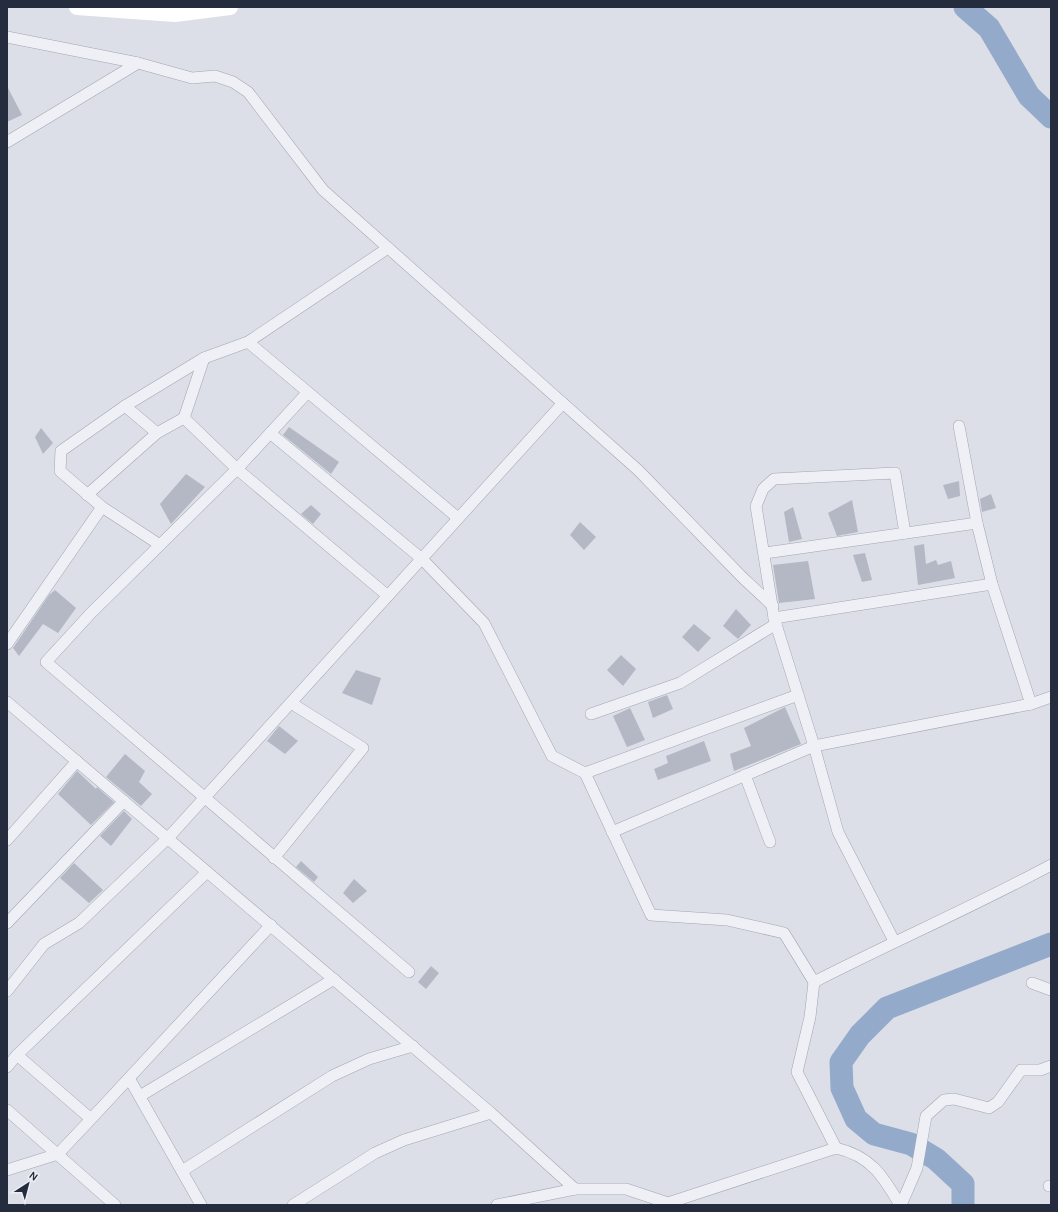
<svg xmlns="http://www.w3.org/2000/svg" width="1058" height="1212" viewBox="0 0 1058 1212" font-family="Karla,sans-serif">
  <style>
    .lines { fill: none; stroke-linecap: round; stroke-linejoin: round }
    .river { stroke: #94aaca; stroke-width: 23 }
    .building { fill: #b3b8c4 }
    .street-casing { stroke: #a1a6b1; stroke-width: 12 }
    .street { stroke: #eff0f5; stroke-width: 11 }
    .secondary { stroke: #fff; stroke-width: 16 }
  </style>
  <rect width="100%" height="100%" fill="#dcdfe7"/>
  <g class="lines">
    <!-- river -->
    <g class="river">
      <polyline points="965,7 989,28 1029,96 1051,117"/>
      <polyline points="963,1205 963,1184 936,1159 911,1144 874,1134 856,1119 842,1088 841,1062 860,1035 887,1008 1051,944"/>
    </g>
  </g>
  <!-- building -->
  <g class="building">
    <polygon points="7,86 22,115 7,122"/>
    <polygon points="289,427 339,462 331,474 283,435"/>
    <polygon points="41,428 53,443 43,454 35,437"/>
    <polygon points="186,474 205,487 171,524 160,504"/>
    <polygon points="959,481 960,496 948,499 943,485"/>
    <polygon points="991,494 996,508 982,512 980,499"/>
    <polygon points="852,500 858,532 837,536 828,513"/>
    <polygon points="311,505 321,514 313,524 301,514"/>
    <polygon points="793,507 802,539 789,542 784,512"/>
    <polygon points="580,522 596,537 584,550 570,535"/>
    <polygon points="924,544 926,564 936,560 938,565 951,561 955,578 918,585 914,546"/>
    <polygon points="865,553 872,580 862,582 853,555"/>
    <polygon points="808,561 815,599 779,603 773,565"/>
    <polygon points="55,590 76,608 58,633 43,624 19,656 13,648 49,595"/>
    <polygon points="736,609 751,625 738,639 723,626"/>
    <polygon points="694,624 711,638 698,652 682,637"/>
    <polygon points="621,655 636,669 623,686 607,670"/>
    <polygon points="356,670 381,678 372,705 342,693"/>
    <polygon points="667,695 673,709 653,718 648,702"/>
    <polygon points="785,707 801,744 734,771 730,754 751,746 744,728"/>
    <polygon points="630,708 645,740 627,747 613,716"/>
    <polygon points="279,726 298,741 285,754 267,741"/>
    <polygon points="704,741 711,761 658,780 654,769 668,763 666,756"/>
    <polygon points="125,754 145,771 139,782 152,794 141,806 106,777"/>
    <polygon points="77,771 96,789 97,787 114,802 91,825 58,794"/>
    <polygon points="124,811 132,819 111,846 100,836"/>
    <polygon points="301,861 318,877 314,882 296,867"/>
    <polygon points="74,863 103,890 89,903 60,878"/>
    <polygon points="354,879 367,891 353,903 343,893"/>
    <polygon points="431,966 439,973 426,989 418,982"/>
  </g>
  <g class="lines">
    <!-- street casing -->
    <g class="street-casing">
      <g id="street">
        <polyline points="7,37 138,63 192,78 215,76 233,82 248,92 323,190 638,470 743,578 773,606"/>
        <polyline points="7,142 138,63"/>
        <polyline points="248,342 388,248"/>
        <polyline points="307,393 237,469 91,613 46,662 409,972"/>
        <polyline points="125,406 157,433"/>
        <polyline points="184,418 204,358"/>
        <polyline points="959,426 977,523 992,584 1031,704"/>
        <polyline points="270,433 422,559 484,623 552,756 585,773"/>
        <polyline points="87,495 157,433 184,418 237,469 388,596"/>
        <polyline points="160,545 102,507 60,471 61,451 125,406 204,358 248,342 458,518"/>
        <polyline points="765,553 977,523"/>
        <polyline points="774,618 992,584"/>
        <polyline points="7,644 102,507"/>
        <polyline points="798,695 585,773 651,915 727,920 784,933 814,982"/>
        <polyline points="7,702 491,1113 575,1189"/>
        <polyline points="591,714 680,683 776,624"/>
        <polyline points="745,775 770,842"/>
        <polyline points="612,832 814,746 1031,704 1051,697"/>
        <polyline points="7,840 77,761"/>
        <polyline points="274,858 363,748 291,703"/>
        <polyline points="7,923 124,801"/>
        <polyline points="894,941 838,832 814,746 774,618 756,506 763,489 774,479 895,473 905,533"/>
        <polyline points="1032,983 1051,990"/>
        <polyline points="7,991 44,944 79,923 168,838 563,403"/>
        <polyline points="17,1055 91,1119 271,925"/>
        <polyline points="7,1067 17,1055 207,872"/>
        <polyline points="129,1078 201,1205"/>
        <polyline points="140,1096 334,979"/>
        <polyline points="7,1110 115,1205"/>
        <path d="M 836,1148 L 797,1072 L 810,1017 L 814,982 C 892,942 973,907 1051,865"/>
        <polyline points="7,1170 58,1154 91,1119"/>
        <polyline points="182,1171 332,1076 369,1059 413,1046"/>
        <polyline points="1049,1186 1051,1186"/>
        <polyline points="293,1205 375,1153 404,1140 491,1113"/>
        <path d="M 497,1205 L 575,1189 L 626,1189 L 668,1203 L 836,1148 C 871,1156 883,1176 900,1205"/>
        <polyline points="901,1205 917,1168 926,1116 944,1100 954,1099 989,1108 998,1102 1021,1070 1040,1070 1051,1066"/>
      </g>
    </g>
    <!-- street -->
    <use href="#street" class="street"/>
    <!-- secondary -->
    <polyline class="secondary" points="77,7 175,14 230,7"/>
  </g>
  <!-- border -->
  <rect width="1058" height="1212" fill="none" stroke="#252c3e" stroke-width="16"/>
  <!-- north arrow -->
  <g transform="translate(28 1184) rotate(36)" stroke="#ebeef5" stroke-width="3" paint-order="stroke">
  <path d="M0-3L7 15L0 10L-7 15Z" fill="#252c3e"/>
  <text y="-6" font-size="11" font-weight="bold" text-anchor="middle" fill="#252c3e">N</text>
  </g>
</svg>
